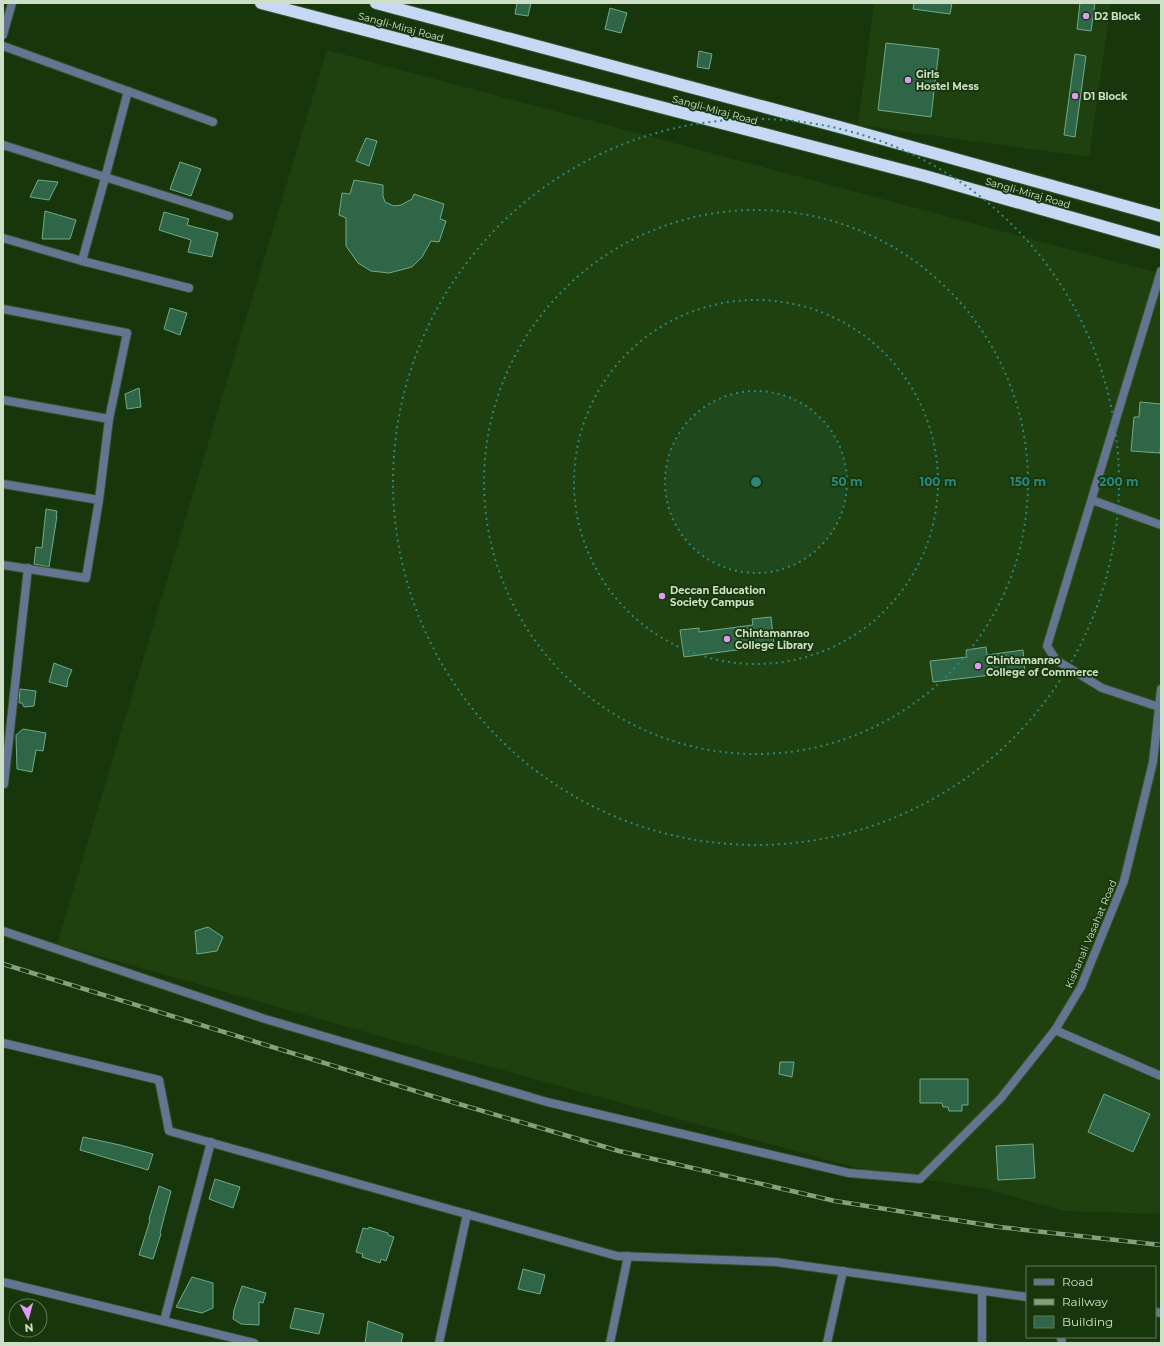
<svg xmlns="http://www.w3.org/2000/svg" width="1164" height="1346" viewBox="0 0 1164 1346" font-family="Montserrat,sans-serif">
  <style>
    .built { fill: #1e410f }
    .building { fill: #2f6648; stroke: #72aa89 }
    .lines { fill: none; stroke-linecap: round; stroke-linejoin: round }
    .street-casing { stroke: #355129; stroke-width: 10 }
    .highway-casing { stroke: #355129; stroke-width: 14 }
    .street { stroke: #637590; stroke-width: 8 }
    .highway { stroke: #c6d8f3; stroke-width: 12 }
    .rail-casing { stroke: #889f7f; stroke-width: 4.5 }
    .rail { stroke: #18360b; stroke-width: 3; stroke-dasharray: 9; stroke-linecap: butt }
    .ring { fill: none; stroke: #2c867b; stroke-width: 2; stroke-dasharray: 2 4 }
    .poi-dot { fill: #dd99f3; stroke: #18360b; stroke-width: 1.5 }
    .labels { text-anchor: middle; dominant-baseline: central; stroke-width: 3.5; stroke-linejoin: round; paint-order: stroke }
    .poi-label { font-size: 10px; font-weight: bold; fill: #cde0c7; stroke: #18360b; text-anchor: start }
    .street-label { font-size: 10px; fill: #cde0c7; stroke: #18360b }
    .centre { fill: #2c867b; stroke: #18360b; stroke-width: 2 }
    .ring-label { font-size: 12px; text-anchor: middle; font-weight: bold; fill: #2c867b; stroke: #18360b; stroke-width: 3.5; stroke-linejoin: round; paint-order: stroke }
  </style>
  <rect width="100%" height="100%" fill="#18360b"/>
  <!-- built -->
  <g class="built">
    <polygon points="874,3 1111,3 1089,157 858,125"/>
    <polygon points="327,50 1161,274 1161,1214 1064,1211 982,1188 920,1179 853,1167 400,1042 57,944"/>
  </g>
  <!-- building -->
  <g class="building">
    <polygon points="517,3 531,3 528,16 515,14"/>
    <polygon points="914,3 952,3 950,14 913,9"/>
    <polygon points="1080,3 1095,3 1091,31 1077,29"/>
    <polygon points="610,8 627,13 621,33 605,29"/>
    <polygon points="886,43 939,49 931,117 878,110"/>
    <polygon points="699,51 712,54 709,69 697,67"/>
    <polygon points="1075,54 1086,56 1075,137 1064,135"/>
    <polygon points="366,138 377,141 369,166 356,161"/>
    <polygon points="180,162 201,169 191,196 170,189"/>
    <polygon points="38,180 58,182 49,200 30,197"/>
    <polygon points="354,180 383,185 383,196 385,202 394,206 401,205 412,199 414,194 444,204 440,219 446,221 439,242 431,241 422,257 412,267 389,273 371,271 358,263 346,246 346,218 339,215 342,193 350,194"/>
    <polygon points="45,211 76,220 70,239 42,239"/>
    <polygon points="164,212 189,219 187,225 218,233 212,257 188,252 191,240 159,230"/>
    <polygon points="170,308 187,313 180,335 164,329"/>
    <polygon points="139,388 141,407 127,409 125,394"/>
    <polygon points="1140,402 1161,404 1161,439 1160,453 1131,451 1134,417 1139,417"/>
    <polygon points="46,509 57,511 56,516 57,516 49,567 34,564 36,547 42,548"/>
    <polygon points="771,617 774,645 684,657 680,630 699,628 699,632 753,625 752,619"/>
    <polygon points="986,647 987,655 1023,650 1025,671 933,682 930,661 967,657 966,650"/>
    <polygon points="54,663 72,670 68,679 67,687 49,682"/>
    <polygon points="20,689 36,691 34,706 24,707 22,703 19,703"/>
    <polygon points="23,729 46,733 43,751 36,750 32,772 17,769 16,735"/>
    <polygon points="208,927 223,937 217,951 197,954 195,931"/>
    <polygon points="780,1062 794,1062 792,1077 779,1074"/>
    <polygon points="920,1079 968,1079 968,1105 962,1105 962,1111 949,1111 948,1107 943,1107 942,1103 920,1103"/>
    <polygon points="1104,1094 1150,1114 1133,1152 1088,1132"/>
    <polygon points="83,1137 120,1145 153,1154 148,1170 80,1150"/>
    <polygon points="1033,1144 1035,1178 998,1180 996,1146"/>
    <polygon points="215,1179 240,1187 233,1208 209,1199"/>
    <polygon points="159,1186 171,1191 160,1233 161,1234 153,1259 139,1255 150,1220 149,1219"/>
    <polygon points="369,1227 388,1233 388,1235 394,1237 386,1261 381,1259 380,1263 362,1257 363,1254 356,1252 363,1228 368,1229"/>
    <polygon points="523,1269 545,1275 540,1294 518,1289"/>
    <polygon points="192,1277 213,1283 213,1308 202,1313 176,1307"/>
    <polygon points="242,1286 266,1293 263,1303 259,1302 259,1325 241,1324 233,1319 234,1310"/>
    <polygon points="295,1308 324,1314 319,1334 290,1328"/>
    <polygon points="368,1321 403,1334 401,1343 365,1343"/>
  </g>
  <g class="lines">
    <!-- street casing -->
    <g class="street-casing">
      <g id="street">
        <polyline points="3,35 12,3"/>
        <polyline points="3,46 213,122"/>
        <polyline points="3,145 229,216"/>
        <polyline points="3,238 82,261 189,288"/>
        <polyline points="82,261 105,178 128,91"/>
        <polyline points="3,309 127,333 109,419 99,500 86,578 3,565"/>
        <polyline points="3,400 109,419"/>
        <polyline points="3,484 99,500"/>
        <polyline points="1092,500 1161,525"/>
        <polyline points="1159,707 1102,688 1056,660 1047,646 1161,271"/>
        <polyline points="3,784 4,784 28,568"/>
        <polyline points="3,931 265,1019 547,1102 849,1173 920,1179 1001,1098 1055,1030 1081,987 1124,881 1153,762 1161,689"/>
        <polyline points="1055,1030 1161,1076"/>
        <polyline points="3,1043 159,1080 169,1131 617,1256 776,1262 1027,1297"/>
        <polyline points="3,1282 254,1343"/>
        <polyline points="982,1291 982,1343"/>
        <polyline points="1155,1312 1161,1313"/>
        <polyline points="164,1321 211,1142"/>
        <polyline points="1061,1337 1062,1343"/>
        <polyline points="439,1343 467,1214"/>
        <polyline points="610,1343 628,1256"/>
        <polyline points="827,1343 843,1271"/>
      </g>
    </g>
    <!-- highway casing -->
    <g class="highway-casing">
      <g id="highway">
        <polyline points="261,3 925,176 1161,243"/>
        <polyline points="376,3 843,128 1161,216"/>
      </g>
    </g>
    <!-- street -->
    <use href="#street" class="street"/>
    <!-- highway -->
    <use href="#highway" class="highway"/>
    <!-- rail casing -->
    <g class="rail-casing">
      <polyline id="rail" points="3,964 435,1097 619,1151 835,1201 999,1227 1161,1245"/>
    </g>
    <!-- rail -->
    <use href="#rail" class="rail"/>
  </g>
  <!-- distance rings -->
  <circle cx="756" cy="482" r="91" fill="#2c867b" fill-opacity=".12"/>
  <g class="ring">
    <circle cx="756" cy="482" r="91"/>
    <circle cx="756" cy="482" r="182"/>
    <circle cx="756" cy="482" r="272"/>
    <circle cx="756" cy="482" r="363"/>
  </g>
  <!-- markers -->
  <g class="poi-dot">
    <circle cx="1086" cy="16" r="4"/>
    <circle cx="908" cy="80" r="4"/>
    <circle cx="1075" cy="96" r="4"/>
    <circle cx="662" cy="596" r="4"/>
    <circle cx="727" cy="639" r="4"/>
    <circle cx="978" cy="666" r="4"/>
  </g>
  <g class="labels">
    <!-- poi labels -->
    <g class="poi-label">
      <text x="1094" y="16">D2 Block</text>
      <text x="916" y="74">Girls<tspan x="916" dy="12">Hostel Mess</tspan></text>
      <text x="1083" y="96">D1 Block</text>
      <text x="670" y="590">Deccan Education<tspan x="670" dy="12">Society Campus</tspan></text>
      <text x="735" y="633">Chintamanrao<tspan x="735" dy="12">College Library</tspan></text>
      <text x="986" y="660">Chintamanrao<tspan x="986" dy="12">College of Commerce</tspan></text>
    </g>
    <!-- street labels -->
    <g class="street-label">
      <text transform="translate(401 27) rotate(15)">Sangli-Miraj Road</text>
      <text transform="translate(715 110) rotate(15)">Sangli-Miraj Road</text>
      <text transform="translate(1028 193) rotate(16)">Sangli-Miraj Road</text>
      <text transform="translate(1091 934) rotate(-67)">Kishanali Vasahat Road</text>
    </g>
  </g>
  <circle cx="756" cy="482" r="6" class="centre"/>
  <g class="ring-label">
    <text x="847" y="486">50 m</text>
    <text x="938" y="486">100 m</text>
    <text x="1028" y="486">150 m</text>
    <text x="1119" y="486">200 m</text>
  </g>
  <!-- border -->
  <rect width="1164" height="1346" fill="none" stroke="#cde0c7" stroke-width="8"/>
  <!-- legend -->
  <rect x="1026" y="1266" width="130" height="72" fill="#18360b" stroke="#607a56"/>
  <rect x="1034" y="1279" width="20" height="6" fill="#637590" stroke="#607a56"/>
  <text x="1062" y="1286" font-size="12" fill="#cde0c7">Road</text>
  <rect x="1034" y="1299" width="20" height="6" fill="#889f7f" stroke="#607a56"/>
  <text x="1062" y="1306" font-size="12" fill="#cde0c7">Railway</text>
  <rect x="1034" y="1316" width="20" height="12" fill="#2f6648" stroke="#607a56"/>
  <text x="1062" y="1326" font-size="12" fill="#cde0c7">Building</text>
  <!-- north arrow -->
  <g transform="translate(28 1318) rotate(174)"><circle r="19" fill="#18360b" stroke="#607a56"/>
  <path d="M0-3L7 15L0 10L-7 15Z" fill="#dd99f3"/>
  <text y="-6" font-size="11" font-weight="bold" text-anchor="middle" fill="#cde0c7">N</text>
  </g>
</svg>
